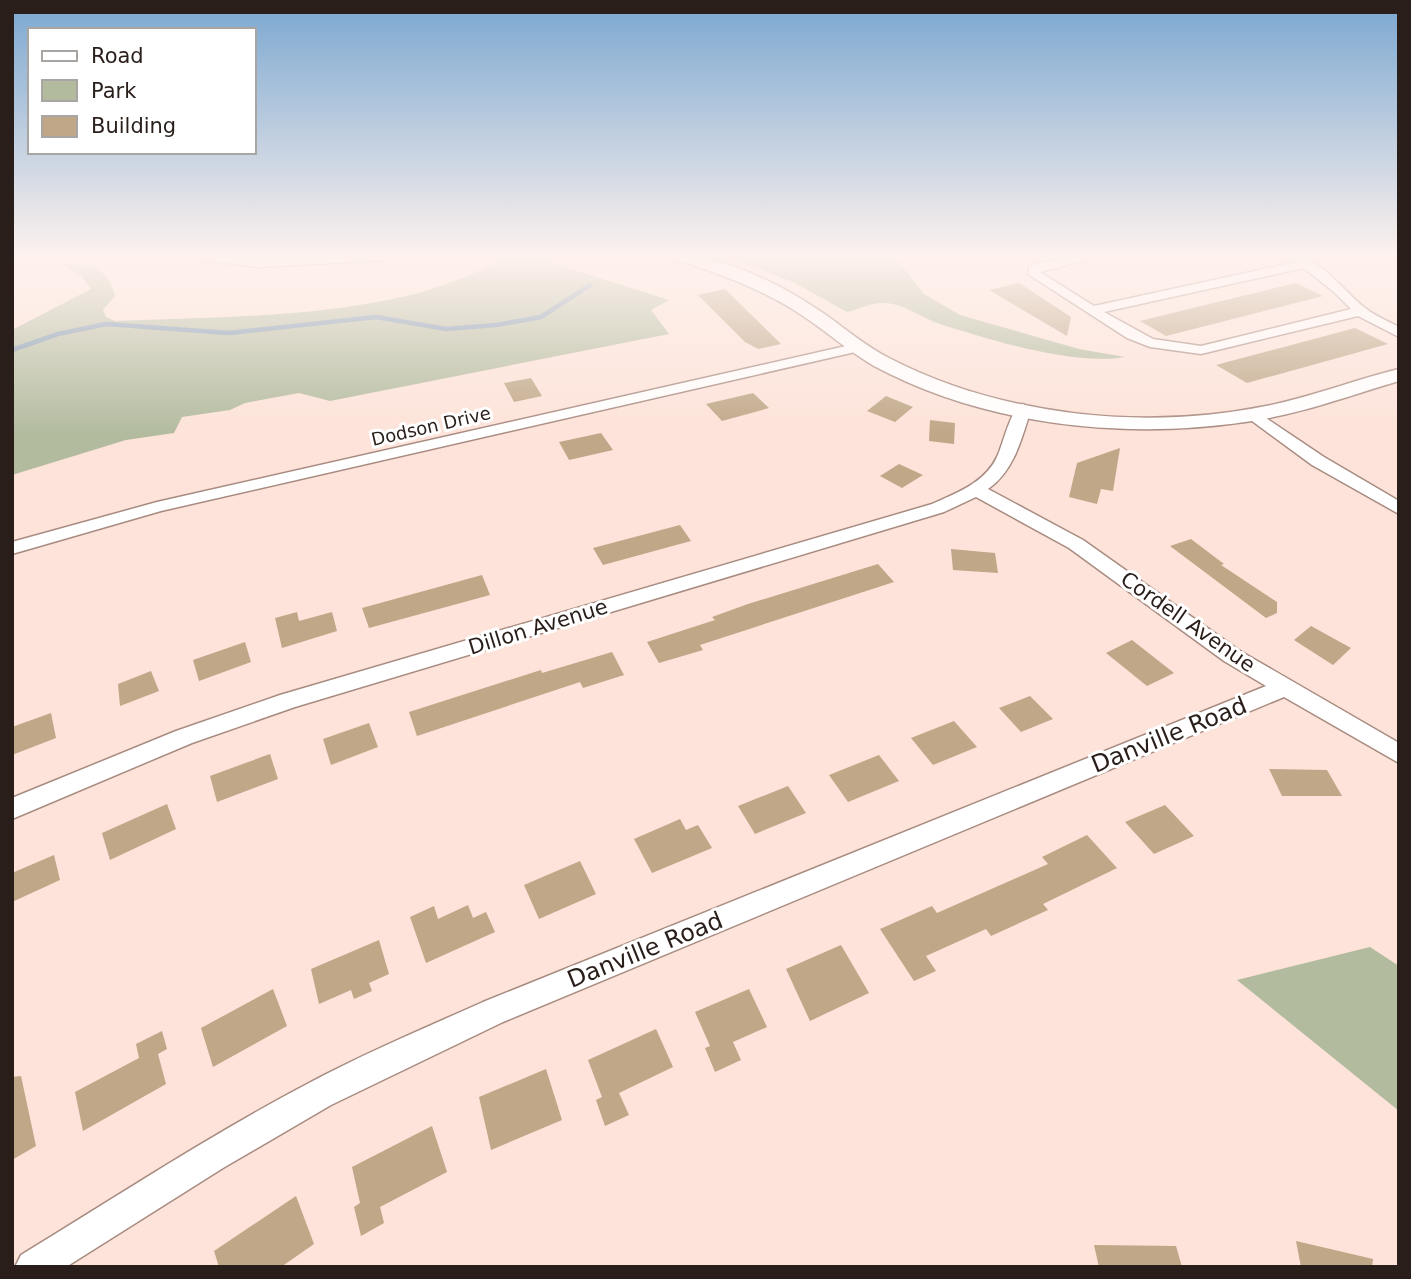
<svg xmlns="http://www.w3.org/2000/svg" width="1411" height="1279" viewBox="0 0 1411 1279" font-family="'DejaVu Sans',sans-serif">
  <style>
    .green { fill: #b2bb9e }
    .lines { fill: none; stroke-linecap: round; stroke-linejoin: round }
    .stream { stroke: #7593ad; stroke-width: 4.5 }
    .building { fill: #bfa787 }
    .minor-casing { stroke: #a88b80; stroke-width: 3 }
    .tertiary-casing { stroke: #a88b80; stroke-width: 3 }
    .minor { fill: #fff; fill-rule: evenodd }
    .tertiary { fill: #fff; fill-rule: evenodd }
    .labels { text-anchor: middle; dominant-baseline: central; stroke-width: 6; stroke-linejoin: round; paint-order: stroke }
    .far-street-label { font-size: 18px; fill: #291e19; stroke: #fff }
    .street-label { font-size: 21px; fill: #291e19; stroke: #fff }
    .near-street-label { font-size: 24px; fill: #291e19; stroke: #fff }
  </style>
  <rect width="100%" height="100%" fill="#fde3d9"/>
  <!-- green -->
  <g class="green">
    <path d="M 512,256 L 529,256 L 669,300 L 651,310 L 669,334 L 330,401 L 299,393 L 245,403 L 230,410 L 182,417 L 174,433 L 126,440 L 12,475 L 12,330 L 91,289 L 81,276 L 63,264 C 88,263 108,267 115,296 L 103,310 L 106,317 L 115,321 C 210,317 309,318 402,297 C 440,289 477,272 512,256 Z"/>
    <path d="M 725,256 L 894,256 L 924,294 L 960,315 L 1079,349 L 1125,357 C 1073,366 991,340 940,324 C 922,318 903,303 884,303 C 873,302 858,309 847,312 L 793,282 Z"/>
    <polygon points="1370,947 1399,966 1399,1111 1237,980"/>
  </g>
  <g class="lines">
    <!-- stream -->
    <g class="stream">
      <polyline points="717,259 837,256"/>
      <polyline points="12,350 58,334 106,324 229,333 376,317 446,329 496,325 541,317 590,285"/>
    </g>
  </g>
  <!-- building -->
  <g class="building">
    <polygon points="1019,283 1071,317 1067,336 989,290"/>
    <polygon points="1296,283 1323,296 1166,336 1140,321"/>
    <polygon points="725,289 781,344 758,349 745,342 698,295"/>
    <polygon points="1355,328 1388,344 1247,383 1216,365"/>
    <polygon points="531,378 542,396 514,402 504,383"/>
    <polygon points="753,393 769,408 722,421 706,404"/>
    <polygon points="886,396 913,407 895,422 867,411"/>
    <polygon points="930,420 955,423 954,444 929,441"/>
    <polygon points="601,433 613,450 569,460 559,442"/>
    <polygon points="1120,448 1113,491 1101,489 1097,504 1069,497 1077,463"/>
    <polygon points="899,464 923,475 902,488 880,476"/>
    <polygon points="680,525 691,541 603,565 593,548"/>
    <polygon points="1191,539 1224,564 1221,565 1277,602 1277,613 1266,618 1170,546"/>
    <polygon points="951,549 995,553 998,573 953,570"/>
    <polygon points="878,564 894,582 700,645 703,650 659,663 647,642 715,620 712,617 748,604"/>
    <polygon points="482,575 490,595 369,628 362,608"/>
    <polygon points="297,612 299,621 332,612 337,631 282,648 275,618"/>
    <polygon points="1311,626 1351,648 1333,665 1294,640"/>
    <polygon points="1132,640 1174,673 1147,686 1106,653"/>
    <polygon points="245,642 251,662 199,681 193,660"/>
    <polygon points="612,652 624,675 583,688 580,682 417,736 409,712 541,670 542,673"/>
    <polygon points="151,671 159,691 120,706 118,684"/>
    <polygon points="1030,696 1053,719 1021,732 999,708"/>
    <polygon points="51,713 56,738 12,755 12,727"/>
    <polygon points="954,721 977,747 933,765 911,738"/>
    <polygon points="369,723 378,747 331,765 323,739"/>
    <polygon points="270,754 278,779 217,802 210,776"/>
    <polygon points="879,755 899,781 848,802 829,775"/>
    <polygon points="1269,769 1327,770 1342,796 1282,796"/>
    <polygon points="788,786 806,813 755,834 738,806"/>
    <polygon points="167,804 176,829 110,860 102,833"/>
    <polygon points="1165,805 1194,836 1154,854 1125,822"/>
    <polygon points="680,819 686,830 698,825 712,848 652,873 634,839"/>
    <polygon points="1087,835 1117,868 1043,904 1048,910 991,936 986,929 926,956 936,971 914,981 880,929 932,906 937,913 1048,864 1042,857"/>
    <polygon points="54,855 60,880 12,902 12,873"/>
    <polygon points="580,861 596,894 539,919 524,885"/>
    <polygon points="468,905 473,918 486,912 495,932 426,963 410,917 434,906 438,919"/>
    <polygon points="379,940 389,974 369,983 372,991 354,999 351,990 319,1004 311,969"/>
    <polygon points="841,945 869,993 810,1021 786,969"/>
    <polygon points="273,989 287,1026 213,1067 201,1028"/>
    <polygon points="749,989 767,1027 733,1042 741,1060 715,1072 705,1048 710,1046 695,1012"/>
    <polygon points="656,1029 673,1067 619,1093 629,1115 605,1126 596,1100 602,1097 588,1060"/>
    <polygon points="162,1031 167,1049 158,1054 166,1084 83,1131 75,1092 139,1058 136,1044"/>
    <polygon points="546,1069 562,1120 491,1150 479,1097"/>
    <polygon points="21,1076 36,1146 12,1160 12,1077"/>
    <polygon points="432,1126 447,1172 380,1207 384,1223 361,1236 354,1207 360,1203 352,1167"/>
    <polygon points="296,1196 314,1244 281,1267 219,1267 214,1251"/>
    <polygon points="1296,1241 1373,1259 1372,1267 1301,1267"/>
    <polygon points="1094,1245 1176,1246 1182,1267 1099,1267"/>
  </g>
  <g class="lines">
    <!-- minor casing -->
    <g class="minor-casing">
      <g id="minor">
        <polygon points="196,256 259,259 390,256 384,260 259,267 202,260"/>
        <path d="M 1076,256 L 1100,256 L 1040,272 L 1094,306 L 1296,262 L 1290,256 C 1321,256 1342,290 1365,308 C 1375,316 1388,321 1399,327 L 1399,337 L 1358,316 L 1201,354 L 1150,347 L 1127,338 L 1028,274 L 1029,267 L 1035,264 ZM 1304,268 L 1334,292 L 1351,309 L 1201,346 L 1153,339 L 1104,312 Z"/>
        <polygon points="859,343 866,347 864,350 161,511 12,554 12,542 157,502"/>
        <path d="M 1023,404 L 1031,409 C 1022,438 1014,471 988,489 L 1083,540 L 1240,651 L 1399,743 L 1399,763 L 1284,697 L 503,1022 L 331,1105 L 223,1168 L 66,1267 L 15,1267 L 21,1255 C 116,1197 210,1135 309,1083 C 365,1053 425,1028 483,1002 L 1266,686 L 1224,661 L 1069,548 L 976,497 L 944,512 L 295,707 L 192,743 L 12,819 L 12,798 L 176,731 L 280,695 L 932,504 C 956,493 985,483 997,457 C 1003,445 1011,407 1023,404 Z"/>
        <polygon points="1254,410 1324,457 1399,501 1399,514 1312,465 1248,418 1246,415 1248,412"/>
      </g>
    </g>
    <!-- tertiary casing -->
    <g class="tertiary-casing">
      <path id="tertiary" d="M 672,256 C 723,254 782,285 823,313 C 845,328 865,346 889,358 C 1001,416 1143,431 1266,406 C 1311,397 1354,380 1399,369 L 1399,381 C 1348,396 1298,415 1245,422 C 1122,440 984,425 874,366 C 848,351 825,330 800,314 C 762,289 718,273 674,259 Z"/>
    </g>
    <!-- minor -->
    <use href="#minor" class="minor"/>
    <!-- tertiary -->
    <use href="#tertiary" class="tertiary"/>
  </g>
  <!-- sky -->
  <linearGradient id="sky" x2="0" y2="1"><stop stop-color="#7aa7d0"/><stop offset="0.59" stop-color="#fef2ee"/><stop offset="1" stop-color="#fef2ee" stop-opacity="0"/></linearGradient>
  <rect width="1411" height="435" fill="url(#sky)"/>
  <g class="labels">
    <!-- far-street labels -->
    <g class="far-street-label">
      <text transform="translate(431 426) rotate(-13)">Dodson Drive</text>
    </g>
    <!-- street labels -->
    <g class="street-label">
      <text transform="translate(1188 622) rotate(35)">Cordell Avenue</text>
      <text transform="translate(538 627) rotate(-17)">Dillon Avenue</text>
    </g>
    <!-- near-street labels -->
    <g class="near-street-label">
      <text transform="translate(1169 735) rotate(-22)">Danville Road</text>
      <text transform="translate(645 950) rotate(-22)">Danville Road</text>
    </g>
  </g>
  <!-- border -->
  <rect width="1411" height="1279" fill="none" stroke="#291e19" stroke-width="28"/>
  <!-- legend -->
  <rect x="28" y="28" width="228" height="126" fill="#ffffff" stroke="#a9a5a3" stroke-width="2"/>
  <rect x="42" y="51" width="35" height="10" fill="#ffffff" stroke="#a9a5a3" stroke-width="2"/>
  <text x="91" y="63" font-size="21" fill="#291e19">Road</text>
  <rect x="42" y="80" width="35" height="21" fill="#b2bb9e" stroke="#a9a5a3" stroke-width="2"/>
  <text x="91" y="98" font-size="21" fill="#291e19">Park</text>
  <rect x="42" y="116" width="35" height="21" fill="#bfa787" stroke="#a9a5a3" stroke-width="2"/>
  <text x="91" y="133" font-size="21" fill="#291e19">Building</text>
</svg>
